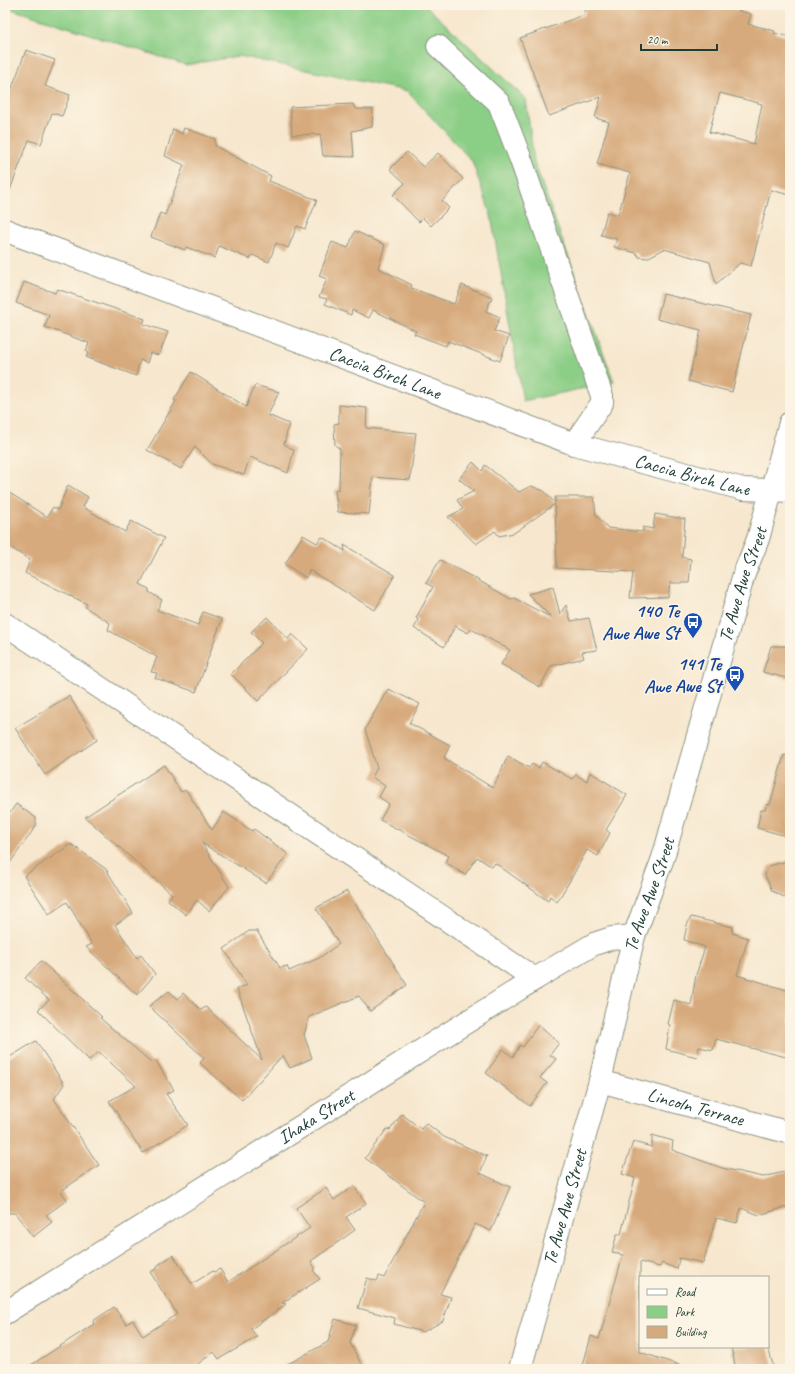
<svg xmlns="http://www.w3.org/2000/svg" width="795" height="1374" viewBox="0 0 795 1374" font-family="Caveat,sans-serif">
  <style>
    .green { fill: #8bce86; stroke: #55865d }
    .building { fill: #d7aa7d; fill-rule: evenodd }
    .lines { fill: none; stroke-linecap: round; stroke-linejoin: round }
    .minor-casing { stroke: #8b9281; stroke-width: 24 }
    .major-casing { stroke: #8b9281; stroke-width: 24 }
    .minor { stroke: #fff; stroke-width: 22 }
    .major { stroke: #fff; stroke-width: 22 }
    .labels { text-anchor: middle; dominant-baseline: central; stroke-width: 3; stroke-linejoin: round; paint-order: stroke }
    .street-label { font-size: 19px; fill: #1f3d34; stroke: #fcf5e5 }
    .transit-label { font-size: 19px; font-weight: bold; fill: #164399; stroke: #fcf5e5; text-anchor: end }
  </style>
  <rect width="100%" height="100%" fill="#fcf5e5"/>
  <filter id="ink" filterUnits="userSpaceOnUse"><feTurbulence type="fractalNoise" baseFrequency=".025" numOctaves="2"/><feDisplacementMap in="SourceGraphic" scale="8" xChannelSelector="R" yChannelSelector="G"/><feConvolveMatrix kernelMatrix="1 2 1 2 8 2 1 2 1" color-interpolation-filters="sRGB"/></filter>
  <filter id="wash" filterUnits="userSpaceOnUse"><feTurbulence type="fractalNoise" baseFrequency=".012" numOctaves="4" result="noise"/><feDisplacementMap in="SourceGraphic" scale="16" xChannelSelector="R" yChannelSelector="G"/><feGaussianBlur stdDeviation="0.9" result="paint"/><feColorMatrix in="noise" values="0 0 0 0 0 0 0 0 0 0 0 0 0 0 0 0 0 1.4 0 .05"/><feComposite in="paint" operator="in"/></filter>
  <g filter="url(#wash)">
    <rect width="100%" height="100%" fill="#f7e7ce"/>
    <!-- green -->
    <polygon class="green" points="5,5 425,5 526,99 534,162 614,382 523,401 491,215 472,161 407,91 239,56 186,65 5,7"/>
    <g id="blocks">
      <!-- building -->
      <g class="building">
        <path d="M 587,5 L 719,5 L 751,14 L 748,24 L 775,31 L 774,33 L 790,37 L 790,195 L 771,190 L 751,266 L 740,263 L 716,284 L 710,262 L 664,249 L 647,258 L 639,257 L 636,253 L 614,247 L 617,239 L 601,235 L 607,212 L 618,215 L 630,173 L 597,164 L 609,122 L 595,118 L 601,97 L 549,116 L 520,38 L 584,15 ZM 720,93 L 762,104 L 754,144 L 709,132 Z"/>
        <polygon points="26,50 55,60 45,86 70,95 62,116 52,113 41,144 29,140 7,198 5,198 5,107"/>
        <polygon points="353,104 355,109 373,109 372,127 352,131 354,157 323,156 320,134 292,135 290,107"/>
        <polygon points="184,128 215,139 215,146 271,176 269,181 317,200 305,229 297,226 288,248 276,243 269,262 252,255 250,259 219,246 215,258 186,247 185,250 151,237 160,213 165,215 184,165 165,156 173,129 182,134"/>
        <polygon points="407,152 423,167 438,153 463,179 442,201 449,208 431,226 423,218 419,222 393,195 405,183 390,169"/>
        <polygon points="355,231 385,245 378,268 412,285 411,288 454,304 462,285 492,297 486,311 500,317 494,331 509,336 500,361 448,341 446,346 414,334 416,331 373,310 369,318 352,310 351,315 325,304 327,299 319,297 327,279 319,276 332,242 348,248"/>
        <polygon points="24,282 55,293 57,289 145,319 143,324 168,332 159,355 150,353 147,363 140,360 136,376 86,357 89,352 86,351 89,343 45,327 49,315 16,303"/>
        <polygon points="663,294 751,315 732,392 688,381 701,330 657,319"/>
        <polygon points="191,372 246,407 255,385 279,392 268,415 289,424 284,444 294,450 288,473 250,457 244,475 212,464 195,447 181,469 147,450 176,401 174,400"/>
        <polygon points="339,405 367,408 366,428 416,433 410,480 373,477 369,514 338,512 335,490 339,489 340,449 335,445 334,424 339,423"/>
        <polygon points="473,462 482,471 485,465 519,492 531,486 544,491 555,503 555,497 594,497 596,515 608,528 643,532 643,527 653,529 655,514 685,519 682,557 691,559 689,583 670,583 668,597 630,598 633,572 557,568 555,504 514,533 499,536 495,531 476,544 448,517 463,509 457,500 474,491 459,479"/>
        <polygon points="68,485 88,497 83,507 125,532 131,521 164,538 140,584 149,589 149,592 162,600 157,610 198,625 203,612 222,619 196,692 155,678 157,673 151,672 157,657 108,630 110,623 85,607 87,604 25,573 30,560 5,544 5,490 47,517 53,507 58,510"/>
        <polygon points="303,535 317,543 322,537 345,551 344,545 395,575 375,610 309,570 306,578 285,564"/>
        <polygon points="440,560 476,579 511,599 514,598 552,618 528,594 553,587 560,614 566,605 571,621 589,618 597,650 582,652 584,658 551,666 540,687 501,664 510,650 471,629 468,633 455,626 444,647 414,628 419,620 416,618 433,587 426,583"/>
        <polygon points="267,617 288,639 292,634 308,649 258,701 231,674 262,643 251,632"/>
        <polygon points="771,646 790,646 790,679 763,672"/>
        <polygon points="388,689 420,704 409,723 450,745 444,758 493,788 508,756 529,768 532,764 539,768 542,762 572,779 576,775 587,781 590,772 627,795 606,830 610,833 598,856 587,850 568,884 557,902 550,896 548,901 495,863 492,867 477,857 465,875 445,862 449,856 380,820 389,804 379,797 385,786 372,777 377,768 365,729"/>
        <polygon points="69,696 97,740 45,775 15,728"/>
        <polygon points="784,755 790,756 790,837 757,828 761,810 765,810 767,804 770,805"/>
        <polygon points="164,765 181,792 186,790 212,830 224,812 252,831 254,829 288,854 266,883 202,843 229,887 209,911 197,900 186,915 168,900 172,894 85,817"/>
        <polygon points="16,804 36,818 36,826 5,870 5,820"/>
        <polygon points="71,844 106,869 133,913 115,925 137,958 141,955 155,974 137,995 86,947 92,944 67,902 49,914 24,876"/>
        <polygon points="790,860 790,900 772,891 765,875 769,866"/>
        <polygon points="347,891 407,985 370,1011 359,996 309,1017 304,1035 312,1058 290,1068 283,1055 242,1100 200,1063 204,1058 149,1006 169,991 178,999 183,993 201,1010 206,1007 262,1060 237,989 247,985 224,949 249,931 257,931 280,968 287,966 289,971 319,958 339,944 316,908"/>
        <polygon points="691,917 733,927 732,933 748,938 737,975 790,991 790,1058 716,1039 713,1050 699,1047 697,1057 666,1049 670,1025 668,1024 674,1000 691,1005 696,975 705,947 684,940 687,925"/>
        <polygon points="41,961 102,1017 100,1018 151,1062 156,1061 174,1090 166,1094 188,1125 143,1153 109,1101 136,1086 99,1052 89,1060 38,1010 49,1000 25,978"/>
        <polygon points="538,1025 559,1043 550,1055 556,1059 540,1078 547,1083 530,1106 486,1073 503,1049 513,1057 520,1045 523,1047"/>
        <polygon points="36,1041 64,1084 54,1099 99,1165 61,1191 67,1200 46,1215 52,1222 33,1237 15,1213 5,1213 5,1060"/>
        <polygon points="402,1114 421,1129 426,1123 444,1137 487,1156 480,1173 510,1187 491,1231 475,1224 440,1294 451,1297 443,1321 423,1332 394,1324 395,1318 358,1308 367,1278 377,1281 379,1276 384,1278 424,1202 365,1158 387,1129 390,1130"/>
        <polygon points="652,1135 673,1141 672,1150 722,1168 763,1177 788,1171 790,1191 790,1206 759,1215 741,1208 737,1223 716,1218 703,1263 679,1258 677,1269 662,1263 660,1267 640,1262 640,1352 679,1365 678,1369 582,1369 591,1336 599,1339 623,1255 612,1252 617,1234 621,1234 635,1178 622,1174 633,1142 652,1147"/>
        <polygon points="354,1186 366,1204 346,1217 355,1230 311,1261 315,1268 313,1270 320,1279 282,1303 286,1304 251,1329 257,1337 219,1359 214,1352 191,1369 25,1369 94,1324 93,1321 114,1307 126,1324 133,1320 143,1336 177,1314 150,1272 158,1268 157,1266 173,1255 192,1284 213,1271 214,1272 220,1269 228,1282 310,1228 296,1208 326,1188 334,1200"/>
        <polygon points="335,1319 356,1325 350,1343 364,1369 279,1369 328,1342"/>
        <polygon points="731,1347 768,1347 774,1369 736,1369"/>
      </g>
    </g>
  </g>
  <g filter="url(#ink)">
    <use href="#blocks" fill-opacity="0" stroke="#8b9281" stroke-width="1"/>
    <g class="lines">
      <!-- minor casing -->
      <g class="minor-casing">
        <g id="minor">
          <polyline points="438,46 499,103 521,160 602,396 602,403 574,444"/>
          <path id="s1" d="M 5,230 L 20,236 L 574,444 L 743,489 L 790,491"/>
          <polyline points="5,624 535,979"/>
          <path id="s2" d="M 600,1081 L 790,1133"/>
          <path id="s3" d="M 5,1313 L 535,979 L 594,944 L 612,938 L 634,936"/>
        </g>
      </g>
      <!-- major casing -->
      <g class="major-casing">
        <g id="major">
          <path id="s4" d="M 520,1369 L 600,1081 L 634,936 L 663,858 L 744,574 L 758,539 L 790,423"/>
        </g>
      </g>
      <!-- minor -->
      <use href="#minor" class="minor"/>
      <!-- major -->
      <use href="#major" class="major"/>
    </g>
  </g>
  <!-- icons -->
  <defs>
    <g id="bus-pin" transform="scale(1)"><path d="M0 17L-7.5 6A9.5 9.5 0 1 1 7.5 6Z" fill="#1a4fb4" stroke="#fcf5e5"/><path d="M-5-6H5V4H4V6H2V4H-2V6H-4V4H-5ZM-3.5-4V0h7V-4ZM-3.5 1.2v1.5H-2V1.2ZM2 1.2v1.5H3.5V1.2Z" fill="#fff"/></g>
  </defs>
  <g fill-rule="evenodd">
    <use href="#bus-pin" x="693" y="622"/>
    <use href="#bus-pin" x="735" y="675"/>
  </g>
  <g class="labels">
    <!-- street labels -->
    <g class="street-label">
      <text stroke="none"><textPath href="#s1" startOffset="406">Caccia Birch Lane</textPath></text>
      <text stroke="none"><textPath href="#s1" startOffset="730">Caccia Birch Lane</textPath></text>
      <text stroke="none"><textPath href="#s4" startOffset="816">Te Awe Awe Street</textPath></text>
      <text stroke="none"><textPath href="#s4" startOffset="492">Te Awe Awe Street</textPath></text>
      <text stroke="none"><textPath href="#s2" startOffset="99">Lincoln Terrace</textPath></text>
      <text stroke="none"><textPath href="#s3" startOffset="368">Ihaka Street</textPath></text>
      <text stroke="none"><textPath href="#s4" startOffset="168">Te Awe Awe Street</textPath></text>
    </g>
    <!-- transit labels -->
    <g class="transit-label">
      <text x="679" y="611">140 Te<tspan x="679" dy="22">Awe Awe St</tspan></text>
      <text x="721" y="664">141 Te<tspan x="721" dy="22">Awe Awe St</tspan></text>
    </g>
  </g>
  <!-- margin -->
  <rect width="795" height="1374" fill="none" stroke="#fcf5e5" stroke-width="20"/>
  <!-- legend -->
  <rect x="639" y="1276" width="130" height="72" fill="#fcf5e5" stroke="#a4ab9e"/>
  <rect x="647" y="1289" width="20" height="6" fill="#ffffff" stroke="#a4ab9e"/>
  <text x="675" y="1296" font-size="12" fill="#1f3d34">Road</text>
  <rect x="647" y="1306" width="20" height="12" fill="#8bce86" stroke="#a4ab9e"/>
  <text x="675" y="1316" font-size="12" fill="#1f3d34">Park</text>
  <rect x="647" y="1326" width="20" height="12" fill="#d7aa7d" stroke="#a4ab9e"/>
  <text x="675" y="1336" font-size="12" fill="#1f3d34">Building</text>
  <!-- scale -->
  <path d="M641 44v6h76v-6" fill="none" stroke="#1f3d34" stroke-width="2"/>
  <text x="647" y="44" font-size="12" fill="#1f3d34" stroke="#fcf5e5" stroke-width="3" paint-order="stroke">20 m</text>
</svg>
